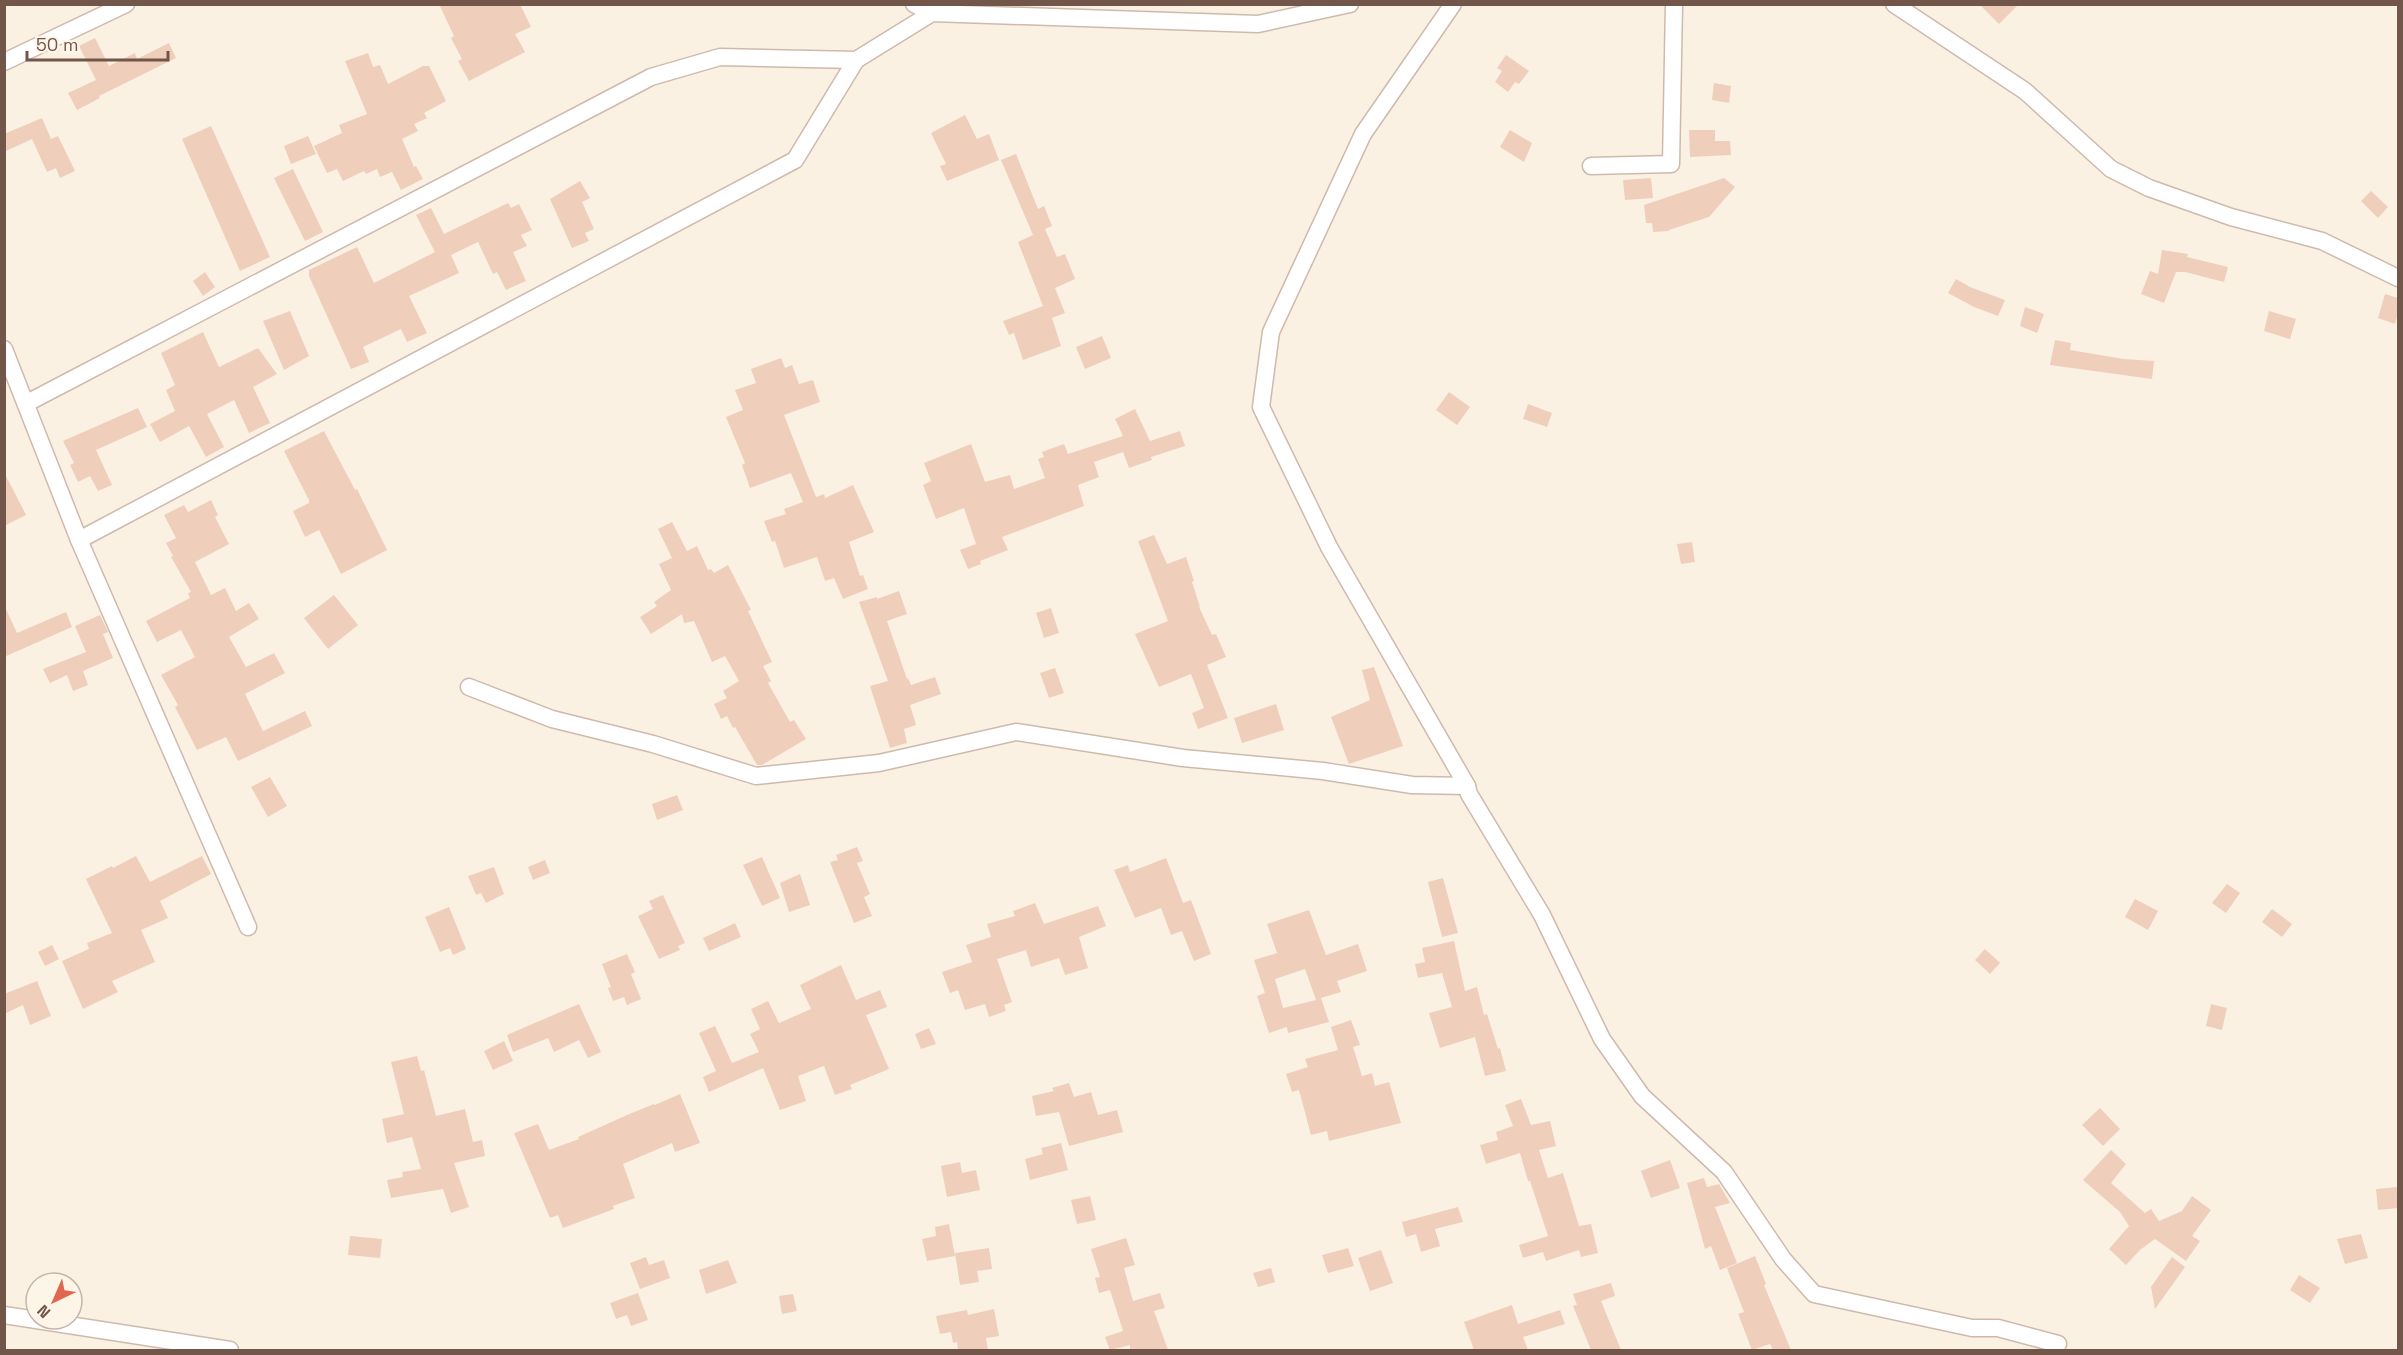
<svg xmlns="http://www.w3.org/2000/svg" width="2403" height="1355" viewBox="0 0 2403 1355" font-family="'Space Grotesk',sans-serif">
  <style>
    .building { fill: #efcebc; fill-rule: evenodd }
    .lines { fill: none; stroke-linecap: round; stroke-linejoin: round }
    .street-casing { stroke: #cebaad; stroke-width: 19 }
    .street { stroke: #fff; stroke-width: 16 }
  </style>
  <rect width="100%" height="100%" fill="#fbf1e3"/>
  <!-- building -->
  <g class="building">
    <polygon points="439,4 520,4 531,27 515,34 525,52 469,81 458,61 462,59 451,38 454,36"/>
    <polygon points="1979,4 2019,4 1999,24"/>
    <polygon points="95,38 109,66 135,53 137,59 169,43 176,58 99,96 100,98 77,110 68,93 96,80 79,46"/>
    <polygon points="368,53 373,67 380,65 388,84 423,66 429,66 446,101 424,113 427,118 414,124 418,131 402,139 414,167 416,166 423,179 401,190 392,172 380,177 377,169 366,174 364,171 343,181 337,169 327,173 314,146 342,133 339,125 367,114 345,61"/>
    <polygon points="1506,55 1529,71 1519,84 1515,82 1508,92 1495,82 1502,71 1497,68"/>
    <polygon points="1714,83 1731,86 1729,103 1712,100"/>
    <polygon points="965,115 977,139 989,134 999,160 947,181 940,166 946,164 931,133"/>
    <polygon points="42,118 51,139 58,136 75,171 60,178 56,168 47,172 32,139 4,152 4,134"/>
    <polygon points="211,126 270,257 240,271 182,139"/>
    <polygon points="1510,130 1532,143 1524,162 1500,147"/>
    <polygon points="1689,130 1715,130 1715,141 1730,141 1731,155 1690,157"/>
    <polygon points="308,136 316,154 291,164 284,146"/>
    <polygon points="1016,154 1038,209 1044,206 1052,226 1045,229 1057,257 1065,254 1075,279 1055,288 1065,313 1052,318 1061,346 1023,360 1014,333 1009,335 1003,321 1043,306 1018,242 1033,235 1001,160"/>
    <polygon points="293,169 323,232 305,241 274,178"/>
    <polygon points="1651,178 1653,198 1625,200 1623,180"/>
    <polygon points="1724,178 1735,187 1709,217 1669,230 1669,231 1653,232 1652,223 1646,223 1644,205"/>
    <polygon points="580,181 590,198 582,202 594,229 585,233 589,241 572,248 550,199"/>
    <polygon points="2371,191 2388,207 2378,218 2361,201"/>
    <polygon points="508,203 511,208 519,204 532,230 521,235 527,246 513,252 526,281 506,290 497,272 493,274 478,242 451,255 459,273 409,296 427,333 407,342 401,329 363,347 369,362 351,369 309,276 309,270 357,247 374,283 435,252 416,215 431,208 444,234"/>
    <polygon points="2162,250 2188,254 2187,257 2228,267 2224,282 2185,272 2176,272 2164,303 2141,294 2150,271 2158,274"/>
    <polygon points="205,272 215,287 203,296 193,281"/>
    <polygon points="1956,279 1970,287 2005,300 1998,316 1974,307 1948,293"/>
    <polygon points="2385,294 2398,298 2398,313 2395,324 2378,318"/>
    <polygon points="2025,307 2044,314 2037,333 2020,326"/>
    <polygon points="290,311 309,356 284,370 263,321"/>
    <polygon points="2269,311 2296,319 2290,339 2264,331"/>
    <polygon points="203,332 219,367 258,348 277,374 253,387 270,423 249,433 234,400 207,414 224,447 206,457 189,426 160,442 150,424 175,411 166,390 175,385 161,353"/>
    <polygon points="1102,336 1111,358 1085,369 1076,347"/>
    <polygon points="2055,340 2071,343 2070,350 2124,359 2154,361 2152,379 2050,365"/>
    <polygon points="781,358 785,368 792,365 799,384 813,380 820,402 784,415 816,497 824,494 825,498 853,485 874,532 849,542 860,576 863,575 868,589 843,599 834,578 825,581 817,557 784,568 775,541 772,542 764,521 786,514 784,509 803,502 791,473 750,488 742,465 745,463 726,417 743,410 735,390 756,383 751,369"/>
    <polygon points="1449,392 1470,407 1457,425 1436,410"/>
    <polygon points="1528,404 1552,413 1547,427 1523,419"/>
    <polygon points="138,408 147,427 96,450 112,485 98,491 90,476 78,482 70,465 74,463 63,441"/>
    <polygon points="1135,409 1150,441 1180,431 1185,446 1151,457 1152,460 1129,468 1123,452 1094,462 1099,477 1078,485 1084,506 1002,537 1008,550 980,561 981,564 968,569 960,550 976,544 964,508 936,519 923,485 931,481 924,463 971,444 985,482 1010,475 1014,489 1045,478 1038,459 1044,457 1042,452 1064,444 1068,454 1123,436 1115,419"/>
    <polygon points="324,431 355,490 357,489 387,550 341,574 319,530 305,537 293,511 309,503 309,500 284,451"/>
    <polygon points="4,472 26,515 4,526"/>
    <polygon points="211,500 218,515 215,517 229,544 195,562 211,595 225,588 236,611 249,603 259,619 229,637 246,667 274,653 285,673 245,694 263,731 305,711 312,726 238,761 226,737 197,750 175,707 178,705 161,675 195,657 181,630 157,642 146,621 190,598 188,593 191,592 171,557 173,556 166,543 176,538 164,515 184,505 188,512"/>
    <polygon points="672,522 687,551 697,546 708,570 711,569 714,573 728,565 751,610 748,611 772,662 763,666 771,681 768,683 790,722 794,720 806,739 762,765 757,765 735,727 733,728 727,716 721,719 714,704 727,698 723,691 739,681 725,656 712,662 694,621 684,623 682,614 651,634 640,617 657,606 654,602 671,590 659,564 672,558 658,529"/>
    <polygon points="1154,535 1167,564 1186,557 1194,581 1192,582 1200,607 1199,607 1212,635 1216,634 1226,657 1207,665 1228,718 1198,729 1192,713 1204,708 1191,674 1159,687 1135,634 1168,621 1138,541"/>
    <polygon points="1692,542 1695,562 1681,564 1677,544"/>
    <polygon points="899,591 907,614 887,621 907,679 908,678 911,685 935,677 941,694 910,705 916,725 904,729 907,743 890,748 870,686 888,681 859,602 877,597 877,599"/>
    <polygon points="334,595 358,625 328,649 304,618"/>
    <polygon points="4,605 17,633 66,612 72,627 4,657"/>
    <polygon points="1051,608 1059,633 1044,638 1036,613"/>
    <polygon points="100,615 108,632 103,634 113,658 83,671 88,685 73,691 67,675 50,683 43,669 86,652 75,626"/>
    <polygon points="1374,667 1403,746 1349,764 1331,717 1370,700 1362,670"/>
    <polygon points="1055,668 1064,693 1049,698 1040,673"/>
    <polygon points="1276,704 1284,730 1242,743 1234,718"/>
    <polygon points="270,777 287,806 268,817 251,787"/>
    <polygon points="677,795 683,810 657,820 652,804"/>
    <polygon points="857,847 863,861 857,863 870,894 864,897 872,916 854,923 830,862 838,860 836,855"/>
    <polygon points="136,856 150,882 202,856 211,874 160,901 168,918 141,930 155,962 112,981 118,992 83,1009 62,961 89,949 87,943 112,933 86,879 112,866 113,868"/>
    <polygon points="762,857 780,898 762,906 743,865"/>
    <polygon points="1166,858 1183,903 1191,900 1211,954 1194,961 1182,931 1171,935 1161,908 1135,918 1114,870 1128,865 1130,872"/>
    <polygon points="545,860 550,873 533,880 528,867"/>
    <polygon points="494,867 504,894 486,903 481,893 476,895 468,876"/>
    <polygon points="800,874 810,905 789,912 780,883"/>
    <polygon points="1443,878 1458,933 1442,937 1428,882"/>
    <polygon points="2227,884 2240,893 2226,913 2212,903"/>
    <polygon points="663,895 685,943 678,946 680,950 659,959 638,916 653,909 649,901"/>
    <polygon points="2135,899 2158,911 2148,930 2125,917"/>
    <polygon points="1035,903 1044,924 1098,906 1106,926 1079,937 1088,968 1065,975 1059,958 1031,967 1026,950 997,959 1012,1002 1004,1005 1006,1011 989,1017 985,1004 965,1010 958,990 950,993 942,972 972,962 966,945 991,937 987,924 1015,916 1013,911"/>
    <polygon points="449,907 466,949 453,955 450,948 440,952 425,917"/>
    <polygon points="2272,909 2292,924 2282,937 2262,922"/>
    <path d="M 1309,910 L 1326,955 L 1358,944 L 1367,971 L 1337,981 L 1341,992 L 1321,998 L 1329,1022 L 1288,1033 L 1287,1027 L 1269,1033 L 1257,996 L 1265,993 L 1254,960 L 1277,953 L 1267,924 ZM 1305,969 L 1316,1000 L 1283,1008 L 1275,979 Z"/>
    <polygon points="735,923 741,937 709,951 703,938"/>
    <polygon points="1454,941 1465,991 1477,987 1484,1015 1487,1014 1498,1049 1500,1048 1506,1071 1485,1076 1475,1037 1440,1048 1429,1013 1452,1007 1442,973 1418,978 1415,964 1425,962 1422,948"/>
    <polygon points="52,945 59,959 45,966 38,952"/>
    <polygon points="1985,949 2000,963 1990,974 1975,960"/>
    <polygon points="627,954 635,972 631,974 641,999 627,1005 624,997 613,1001 608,988 611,987 602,964"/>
    <polygon points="841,965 856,1000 880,990 887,1007 866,1015 889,1069 850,1085 852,1089 835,1095 824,1066 798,1076 806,1101 780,1110 763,1068 709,1092 703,1077 716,1071 699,1033 715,1026 732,1063 759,1052 750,1034 760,1029 751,1009 768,1001 779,1023 811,1009 800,985"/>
    <polygon points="37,981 51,1016 30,1025 23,1005 4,1014 4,994"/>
    <polygon points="579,1004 601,1052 588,1058 579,1040 554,1052 548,1038 513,1052 507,1035"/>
    <polygon points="2211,1004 2227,1008 2222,1030 2206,1026"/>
    <polygon points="1351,1020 1360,1045 1353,1047 1362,1076 1372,1073 1375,1086 1389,1082 1401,1123 1329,1141 1327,1131 1311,1135 1299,1090 1292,1092 1286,1074 1308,1067 1305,1059 1338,1050 1331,1027"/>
    <polygon points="929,1028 936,1044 921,1049 915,1034"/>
    <polygon points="504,1041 513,1061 493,1070 484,1051"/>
    <polygon points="417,1056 421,1071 424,1070 436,1116 465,1109 473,1142 482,1140 485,1156 454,1163 469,1207 451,1213 443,1189 391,1198 387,1180 403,1177 402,1172 421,1169 412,1137 387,1143 382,1119 404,1114 391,1062"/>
    <polygon points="1069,1083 1074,1097 1091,1092 1098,1115 1117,1110 1123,1132 1069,1146 1059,1112 1036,1116 1032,1096 1054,1091 1052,1088"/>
    <polygon points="680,1094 700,1143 675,1152 672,1143 623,1164 635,1198 613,1206 614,1209 563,1228 558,1215 550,1218 514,1133 538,1124 549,1150 579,1139 578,1137 627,1115 654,1104 655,1105"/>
    <polygon points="1521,1099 1531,1125 1550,1121 1556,1146 1539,1150 1548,1178 1563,1173 1579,1226 1591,1224 1598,1253 1581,1257 1579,1250 1546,1261 1543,1252 1523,1258 1519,1245 1548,1236 1530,1181 1528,1181 1520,1153 1486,1164 1480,1145 1498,1140 1496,1132 1513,1126 1505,1105"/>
    <polygon points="2100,1108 2120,1129 2103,1146 2082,1125"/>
    <polygon points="1061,1143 1068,1170 1030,1180 1025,1159 1043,1154 1041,1148"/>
    <polygon points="2111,1150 2126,1164 2111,1183 2145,1213 2151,1209 2159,1221 2182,1211 2192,1196 2211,1210 2192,1236 2200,1241 2186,1261 2155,1239 2140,1250 2126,1265 2109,1249 2129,1226 2120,1212 2083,1180"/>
    <polygon points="1670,1160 1680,1188 1651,1198 1641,1171"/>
    <polygon points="960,1162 962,1173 976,1170 980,1190 947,1197 941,1166"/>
    <polygon points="1704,1178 1707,1187 1719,1184 1730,1203 1715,1207 1737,1263 1720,1270 1711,1246 1705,1249 1687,1183"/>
    <polygon points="2398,1187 2398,1208 2378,1210 2376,1189"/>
    <polygon points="1090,1196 1096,1220 1077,1224 1071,1200"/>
    <polygon points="1458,1207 1463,1222 1435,1229 1440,1246 1421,1252 1416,1234 1406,1237 1402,1222"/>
    <polygon points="949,1224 955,1256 927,1261 922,1239 936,1236 935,1227"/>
    <polygon points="2361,1234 2368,1258 2345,1264 2337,1239"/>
    <polygon points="350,1236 382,1239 380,1258 348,1255"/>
    <polygon points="1126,1238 1135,1265 1124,1268 1133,1301 1160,1293 1165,1308 1154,1311 1168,1350 1130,1350 1130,1345 1110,1350 1105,1337 1123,1331 1110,1290 1099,1293 1095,1278 1100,1277 1091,1249"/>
    <polygon points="989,1248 992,1269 977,1271 979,1282 960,1285 955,1253"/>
    <polygon points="1348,1248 1354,1266 1328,1273 1322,1255"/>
    <polygon points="1381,1250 1393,1283 1370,1291 1358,1258"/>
    <polygon points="1755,1256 1766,1284 1764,1285 1791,1350 1773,1350 1770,1344 1752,1350 1738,1314 1744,1312 1727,1268"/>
    <polygon points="646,1257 649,1265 664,1260 670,1278 640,1289 630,1263"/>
    <polygon points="2172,1257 2185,1267 2155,1309 2151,1287"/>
    <polygon points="728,1260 737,1283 706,1294 699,1270"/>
    <polygon points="1271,1268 1275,1282 1258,1287 1253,1273"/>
    <polygon points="2299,1275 2320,1288 2310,1303 2290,1290"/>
    <polygon points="1611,1283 1615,1296 1601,1301 1621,1350 1591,1350 1573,1306 1577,1305 1573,1294"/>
    <polygon points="638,1293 648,1320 631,1326 627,1315 616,1319 610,1303"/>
    <polygon points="793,1294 797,1311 782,1314 779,1296"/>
    <polygon points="1512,1305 1518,1324 1560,1310 1565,1324 1523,1337 1528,1350 1474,1350 1464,1322"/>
    <polygon points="994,1309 999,1336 986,1338 988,1350 958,1350 957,1342 953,1343 951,1332 940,1334 936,1316 967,1310 968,1315"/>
  </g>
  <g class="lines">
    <!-- street casing -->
    <g class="street-casing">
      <g id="street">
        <polyline points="914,4 932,13"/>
        <polyline points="1453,4 1363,134 1271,332 1261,407 1329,547 1467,786 1469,794 1542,915 1602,1039 1642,1096 1724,1172 1783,1259 1814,1294 1972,1328 1998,1328 2058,1344"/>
        <polyline points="1894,4 2025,91 2111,169 2149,188 2231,217 2322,241 2398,278"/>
        <polyline points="4,62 126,4"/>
        <polyline points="1591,166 1671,164 1674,4"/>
        <polyline points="4,349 79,540 248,927"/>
        <polyline points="27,403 651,77 720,57 856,60 932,13 1258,24 1350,4"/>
        <polyline points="79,540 795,160 856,60"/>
        <polyline points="469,687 552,719 653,744 756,776 879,763 1016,732 1183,758 1323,771 1412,785 1467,786"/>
        <polyline points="4,1315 230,1350"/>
      </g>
    </g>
    <!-- street -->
    <use href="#street" class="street"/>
  </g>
  <!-- border -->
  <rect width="2403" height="1355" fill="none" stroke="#72564a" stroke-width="12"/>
  <!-- north arrow -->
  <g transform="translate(54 1301) rotate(224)"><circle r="28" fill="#fef5e9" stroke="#c6b5a9" stroke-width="1.5"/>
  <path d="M0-4.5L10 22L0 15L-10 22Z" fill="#e0664d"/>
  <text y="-9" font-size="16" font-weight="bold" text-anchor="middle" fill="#72564a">N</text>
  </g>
  <!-- scale -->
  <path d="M27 51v9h141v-9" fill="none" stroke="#72564a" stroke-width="3"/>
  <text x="36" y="51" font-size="18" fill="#72564a" stroke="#fef5e9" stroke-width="4.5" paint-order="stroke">50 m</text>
</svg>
